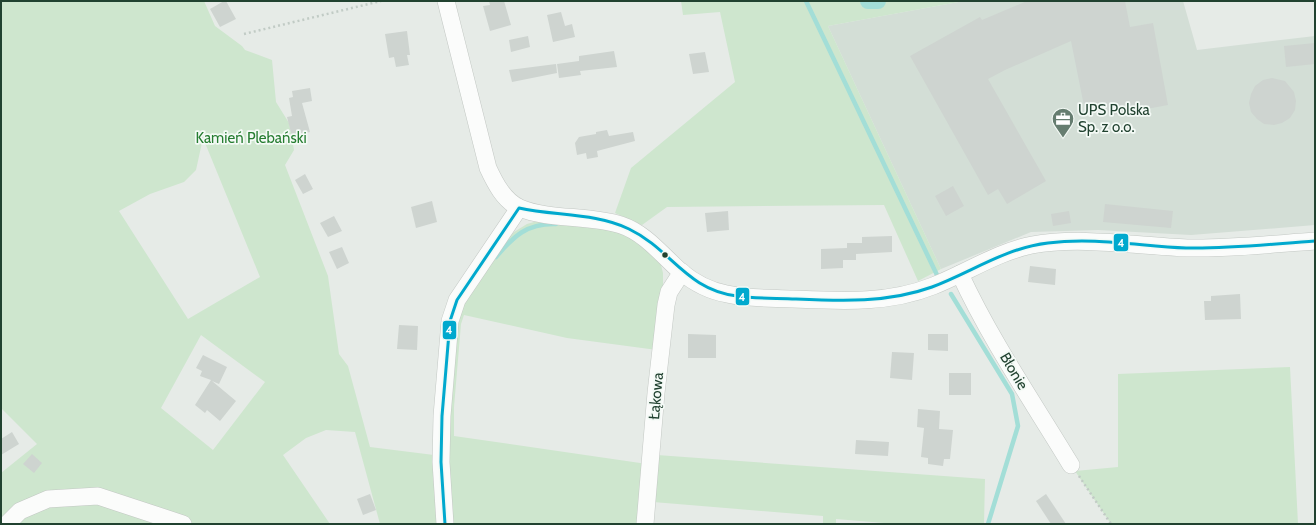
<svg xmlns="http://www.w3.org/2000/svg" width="1316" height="525" viewBox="0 0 1316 525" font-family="Cabin,sans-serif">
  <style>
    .built { fill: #d3ded6 }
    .green { fill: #cee6ce; fill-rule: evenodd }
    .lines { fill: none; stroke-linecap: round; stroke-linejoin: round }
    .stream { stroke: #a3ded7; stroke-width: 4.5 }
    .canal { stroke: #a3ded7; stroke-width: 16 }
    .building { fill: #ced4d0 }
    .minor-casing { stroke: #c3c8c4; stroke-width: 18 }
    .path { stroke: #c1cbc5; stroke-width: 2.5; stroke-dasharray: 2 3; stroke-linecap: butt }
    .minor { stroke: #fbfcfb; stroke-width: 17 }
    .bus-1-casing { stroke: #f4faf6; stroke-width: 6 }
    .bus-1 { stroke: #00a9ce; stroke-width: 3 }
    .bus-dot { fill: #214230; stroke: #f4faf6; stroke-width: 1.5 }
    .labels { text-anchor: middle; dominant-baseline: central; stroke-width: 3.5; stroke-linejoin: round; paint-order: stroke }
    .poi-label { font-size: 15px; fill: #214230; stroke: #f4faf6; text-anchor: start }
    .park-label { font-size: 15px; fill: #267d31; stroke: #f4faf6 }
    .street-label { font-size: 15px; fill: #214230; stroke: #f4faf6 }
    .line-badge { stroke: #f4faf6; stroke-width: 1.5 }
    .badge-label { font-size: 11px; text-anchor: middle; font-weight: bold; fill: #fff }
  </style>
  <rect width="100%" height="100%" fill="#e6ebe7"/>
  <!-- built -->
  <polygon class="built" points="964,1 1183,1 1197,50 1315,36 1315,225 1191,235 1098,230 1031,232 941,269 828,26"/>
  <!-- green -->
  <g class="green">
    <path d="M 1,1 L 204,1 L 215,26 L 242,46 L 245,50 L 272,60 L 276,102 L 289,123 L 294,150 L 285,165 L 328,276 L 339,354 L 348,366 L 370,447 L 434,455 L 438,524 L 380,524 L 355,432 L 326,430 L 306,438 L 283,455 L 330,524 L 1,524 L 1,473 L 37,444 L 1,408 ZM 203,138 L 260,277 L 188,319 L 119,211 L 150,194 L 184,182 L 196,170 ZM 201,335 L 265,382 L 213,450 L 161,408 Z"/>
    <polygon points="681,1 964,1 828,26 941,269 918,281 884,205 667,207 642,225 615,213 631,168 735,82 720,12 683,15"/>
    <polygon points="541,220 626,233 660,261 663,273 663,287 657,350 567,338 464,315 461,324 454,407 454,436 647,464 641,524 449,524 445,477 452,341 464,298 503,244 514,232 527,224"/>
    <polygon points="1290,367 1298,524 1111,524 1075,471 1118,467 1118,374"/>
    <polygon points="657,455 985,479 984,524 896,524 836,519 836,524 823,524 823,516 653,502"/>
  </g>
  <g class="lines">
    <!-- stream -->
    <g class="stream">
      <polyline points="806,1 937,275"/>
      <path d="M 496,257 C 514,236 527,223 556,224"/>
      <polyline points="951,294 1012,394 1018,426 988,524"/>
    </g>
    <!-- canal -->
    <polyline class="canal" points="868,1 878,1"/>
  </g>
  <!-- building -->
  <g class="building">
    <polygon points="224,1 226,1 236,19 220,27 210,9"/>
    <polygon points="489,1 504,1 511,25 490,31 483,6 490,5"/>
    <polygon points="1027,1 1125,1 1130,27 1153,23 1168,105 1109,116 1106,102 1084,106 1071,41 1005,70 988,79 1046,181 1007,204 998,189 988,195 910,56 980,17 982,20"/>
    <polygon points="561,12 565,26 572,24 575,37 553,42 547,15"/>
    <polygon points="407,31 410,55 407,55 409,65 396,67 394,57 389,58 385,34"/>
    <polygon points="528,36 530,47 511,52 509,40"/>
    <polygon points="1315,43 1315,64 1286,67 1284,46"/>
    <polygon points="614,51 617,67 580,71 581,75 559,78 557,64 579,61 579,65 579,56"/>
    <polygon points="705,52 709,72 693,74 689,54"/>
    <polygon points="556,64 557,73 512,82 509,70"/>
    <polygon points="1272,78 1285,81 1294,92 1296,101 1295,110 1290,118 1282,123 1274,125 1264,124 1257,119 1251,112 1249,103 1251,94 1255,86 1263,80"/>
    <polygon points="310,88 312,101 302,103 310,132 292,137 287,117 292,116 289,98 293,97 292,91"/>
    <polygon points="607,130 609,136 633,132 635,141 597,151 598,157 587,159 586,153 577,155 575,143 579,137 596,134 596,132"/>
    <polygon points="305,174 313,189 303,194 295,180"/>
    <polygon points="953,186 964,206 946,216 935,196"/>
    <polygon points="432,201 437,222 416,228 411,207"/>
    <polygon points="1105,204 1173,211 1171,228 1103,222"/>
    <polygon points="728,211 729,230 707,232 705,213"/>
    <polygon points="1069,211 1071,223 1053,226 1051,214"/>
    <polygon points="334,216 342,231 328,237 320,223"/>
    <polygon points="892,236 892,252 856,254 856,260 843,260 843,268 821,269 821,249 847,248 847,243 862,243 862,237"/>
    <polygon points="342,247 349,263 337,269 329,252"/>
    <polygon points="1030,266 1056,269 1055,285 1028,282"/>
    <polygon points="1240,294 1241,319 1205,320 1204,301 1211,301 1211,296"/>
    <polygon points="399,325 418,326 417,350 397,349"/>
    <polygon points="688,334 716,335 716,358 688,358"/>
    <polygon points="928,334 948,334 948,351 928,350"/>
    <polygon points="892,352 914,353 912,380 890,378"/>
    <polygon points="203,355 227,367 219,384 212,381 236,401 220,421 207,410 205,413 195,405 211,380 200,376 202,371 196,368"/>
    <rect x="949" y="373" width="22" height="22"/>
    <polygon points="918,409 940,411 939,429 953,430 950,459 944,459 943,466 928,464 928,458 921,457 924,428 917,427"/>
    <polygon points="12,432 19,444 1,455 1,439"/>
    <polygon points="856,440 889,442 888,456 855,454"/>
    <polygon points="32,454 42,463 34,473 23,464"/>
    <polygon points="370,494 376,510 363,515 357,499"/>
    <polygon points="1046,494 1066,524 1051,524 1036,501"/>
  </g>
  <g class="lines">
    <!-- minor casing -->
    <g class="minor-casing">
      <g id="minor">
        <path d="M 446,1 L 488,168 C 495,183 504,201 520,208 C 548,220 591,215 621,225 C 645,233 661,254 680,271 C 693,282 710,291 727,294 C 749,299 772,298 793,299 C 841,301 888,304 933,286 C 966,273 997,252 1032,245 C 1079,236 1138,246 1187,248 C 1229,249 1273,244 1315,241"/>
        <path d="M 960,274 C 991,341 1033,402 1071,465"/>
        <polyline points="7,524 20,511 48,499 98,496 183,524"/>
        <polyline points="445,524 441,462 442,416 450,321 457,300 519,208"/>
        <polyline points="645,524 656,393 666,305 669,292 682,272"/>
      </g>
    </g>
    <!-- path -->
    <g class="path">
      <polyline points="244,34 381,1"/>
      <polyline points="1079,476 1111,524"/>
    </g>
    <!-- minor -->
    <use href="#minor" class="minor"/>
    <!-- bus-1 casing -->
    <g class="bus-1-casing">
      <path id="bus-1" d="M 445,524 L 441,462 L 442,416 L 450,321 L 457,300 L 519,208 C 555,216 596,213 629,229 C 671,249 686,290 737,296 C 757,299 776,298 796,299 C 841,301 888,303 932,287 C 972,272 1005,248 1048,243 C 1094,237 1140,246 1186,248 C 1229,249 1272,244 1315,241"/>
    </g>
    <!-- bus-1 -->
    <use href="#bus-1" class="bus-1"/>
  </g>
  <!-- icons -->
  <defs>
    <g id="office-pin" transform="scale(1.15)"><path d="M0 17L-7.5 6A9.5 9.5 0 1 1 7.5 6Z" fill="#667d70" stroke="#f4faf6"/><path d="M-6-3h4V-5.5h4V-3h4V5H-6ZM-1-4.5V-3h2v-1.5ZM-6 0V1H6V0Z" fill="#fff"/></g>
  </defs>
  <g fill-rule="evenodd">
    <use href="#office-pin" x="1063" y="119"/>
  </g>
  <!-- markers -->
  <circle class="bus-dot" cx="665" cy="255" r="3.5"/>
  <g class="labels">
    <!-- poi labels -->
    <g class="poi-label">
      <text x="1078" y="110">UPS Polska<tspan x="1078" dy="17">Sp. z o.o.</tspan></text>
    </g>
    <!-- park labels -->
    <g class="park-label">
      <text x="251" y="138">Kamień Plebański</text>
    </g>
    <!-- street labels -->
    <g class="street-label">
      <text transform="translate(1014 371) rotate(59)">Błonie</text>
      <text transform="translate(656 396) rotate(-85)">Łąkowa</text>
    </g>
  </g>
  <g class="line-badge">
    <rect x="1113" y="233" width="16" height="19" rx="4" fill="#00a9ce"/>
    <rect x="735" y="287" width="15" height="19" rx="4" fill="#00a9ce"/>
    <rect x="442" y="320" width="15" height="20" rx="4" fill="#00a9ce"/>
  </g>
  <g class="badge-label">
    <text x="1121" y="247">4</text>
    <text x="742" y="301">4</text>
    <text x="449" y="334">4</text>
  </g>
  <!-- border -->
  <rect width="1316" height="525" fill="none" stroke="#214230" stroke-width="4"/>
</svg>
